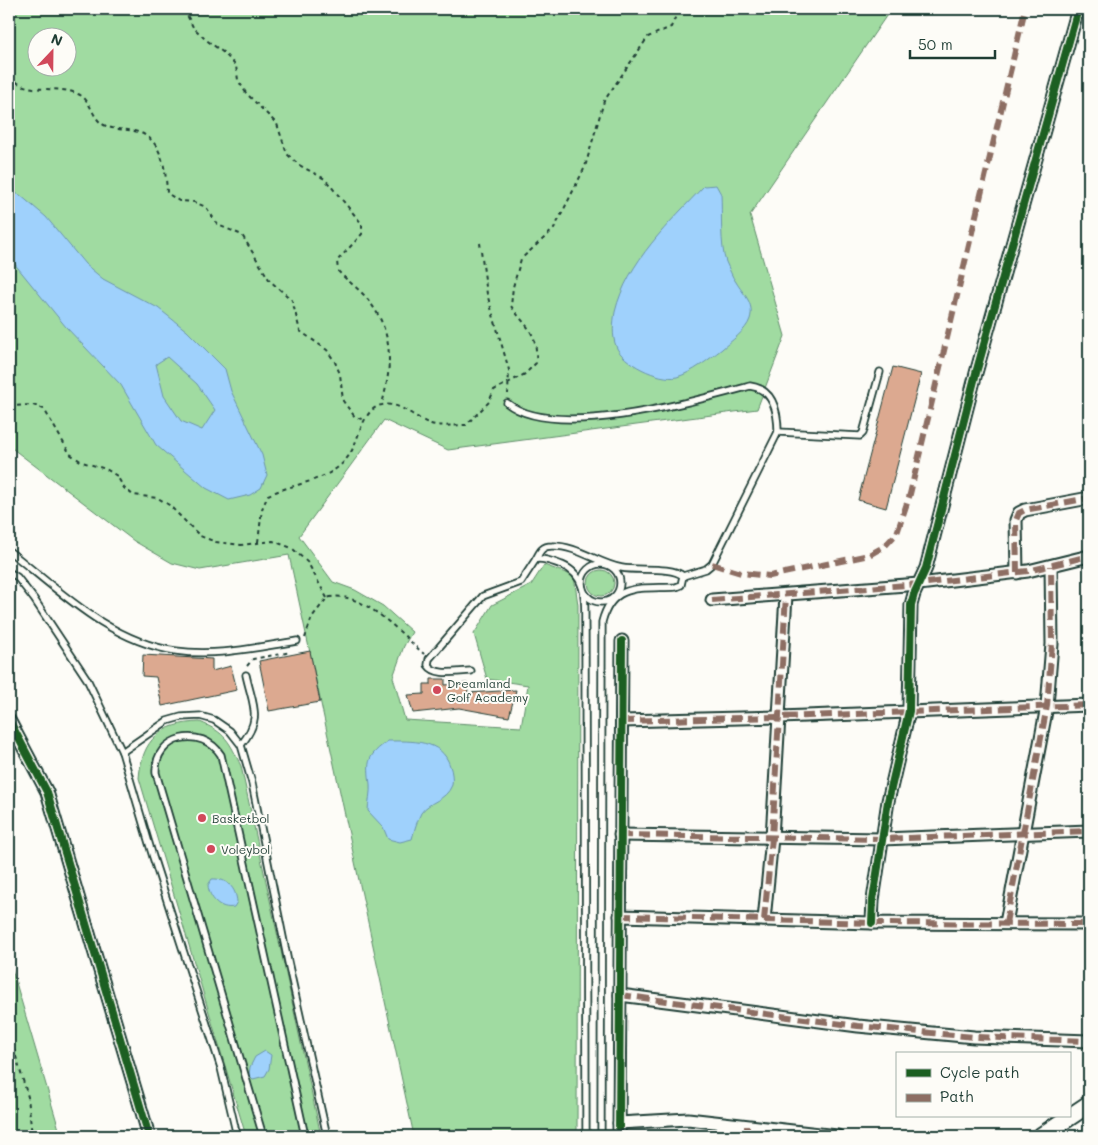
<svg xmlns="http://www.w3.org/2000/svg" width="1098" height="1145" viewBox="0 0 1098 1145" font-family="Mali,sans-serif">
  <style>
    .green { fill: #a0dba1; stroke: #608c6a; fill-rule: evenodd }
    .water { fill: #9fd1fc; stroke: #6c96ac; fill-rule: evenodd }
    .building { fill: #dca990; stroke: #1f3d34 }
    .lines { fill: none; stroke-linecap: round; stroke-linejoin: round }
    .lane-casing { stroke: #1f3d34; stroke-width: 9 }
    .street-casing { stroke: #1f3d34; stroke-width: 15 }
    .secondary-casing { stroke: #1f3d34; stroke-width: 20 }
    .path { stroke: #1f3d34; stroke-width: 2; stroke-dasharray: 4 4; stroke-linecap: butt }
    .lane { stroke: #fdfcf7; stroke-width: 5.5 }
    .street { stroke: #fdfcf7; stroke-width: 11 }
    .secondary { stroke: #fdfcf7; stroke-width: 16 }
    .quiet { stroke: #8d6e63; stroke-width: 6; stroke-dasharray: 12 6; stroke-linecap: butt }
    .cycleway-casing { stroke: #fdfcf7; stroke-width: 11 }
    .cycleway { stroke: #1b5e20; stroke-width: 8 }
    .poi-dot { fill: #d1495b; stroke: #fdfcf7; stroke-width: 2 }
    .labels { text-anchor: middle; dominant-baseline: central; stroke-width: 4; stroke-linejoin: round; paint-order: stroke }
    .poi-label { font-size: 12px; fill: #1f3d34; stroke: #fdfcf7; text-anchor: start }
  </style>
  <rect width="100%" height="100%" fill="#fdfcf7"/>
  <filter id="ink" filterUnits="userSpaceOnUse"><feTurbulence type="fractalNoise" baseFrequency=".02" numOctaves="2"/><feDisplacementMap in="SourceGraphic" scale="10" xChannelSelector="R" yChannelSelector="G"/><feConvolveMatrix kernelMatrix="1 2 1 2 8 2 1 2 1" color-interpolation-filters="sRGB"/></filter>
  <g filter="url(#ink)">
    <!-- green -->
    <g class="green">
      <path d="M 9,9 L 891,9 L 750,215 L 785,336 L 757,409 L 448,450 L 384,420 L 299,536 L 333,582 L 355,590 L 383,606 L 412,632 L 404,646 L 393,677 L 405,720 L 521,727 L 528,685 L 487,679 L 474,634 L 492,605 L 531,585 L 544,565 L 574,576 L 578,605 L 577,1136 L 414,1136 L 289,555 L 200,570 L 172,563 L 134,541 L 9,446 ZM 38,38 L 68,38 L 68,68 L 38,68 Z"/>
      <circle cx="601" cy="583" r="13"/>
      <path d="M 200,722 C 226,733 229,741 241,766 L 321,1136 L 246,1136 L 139,778 C 142,739 161,723 200,722 Z"/>
      <polygon points="9,959 61,1136 9,1136"/>
    </g>
    <!-- water -->
    <g class="water">
      <path d="M 716,185 L 721,194 C 722,211 720,247 726,262 C 729,268 732,277 736,282 C 743,294 755,303 750,319 C 746,331 731,341 722,349 C 708,360 693,372 677,377 C 659,381 622,363 616,346 C 612,336 613,323 615,312 C 627,262 670,222 704,186 Z"/>
      <path d="M 9,191 L 20,195 L 46,217 L 85,264 L 103,279 L 158,308 L 187,331 L 225,369 L 231,391 L 262,455 L 267,475 L 261,488 L 250,495 L 229,500 L 206,488 L 156,445 L 121,385 L 66,327 L 9,257 ZM 167,357 L 197,384 L 215,410 L 202,430 L 181,421 L 164,396 L 156,364 Z"/>
      <path d="M 388,741 C 411,741 442,739 450,766 C 452,771 453,779 452,785 C 446,801 429,801 421,813 C 417,821 414,831 412,839 L 400,842 L 388,839 L 383,827 L 368,811 C 368,803 371,792 370,784 C 367,761 367,756 388,741 Z"/>
      <path d="M 212,879 C 227,878 236,888 237,902 L 234,907 C 220,910 209,898 208,885 Z"/>
      <polygon points="265,1051 271,1055 269,1069 265,1076 253,1079 249,1075 250,1067 255,1057"/>
    </g>
    <!-- building -->
    <g class="building">
      <polygon points="893,367 921,374 886,508 858,500"/>
      <polygon points="310,651 320,702 269,711 259,661"/>
      <polygon points="143,655 212,659 212,671 231,666 237,690 162,706 156,677 142,676"/>
      <polygon points="431,679 445,679 445,685 467,683 468,693 516,690 509,717 459,708 413,713 408,695 424,694 424,684 431,684"/>
    </g>
    <g class="lines">
      <!-- lane casing -->
      <g class="lane-casing">
        <g id="lane">
          <path d="M 507,403 C 554,441 695,401 750,386 C 773,389 778,411 778,432 L 712,564 L 706,569 L 683,576"/>
          <polyline points="778,432 860,436 863,433 880,372"/>
          <path d="M 9,551 C 60,591 109,641 176,651 C 216,657 258,647 297,641"/>
          <circle cx="601" cy="583" r="19"/>
          <polyline points="9,572 17,577 34,599 87,679 122,752 153,857 221,1068 237,1136"/>
          <path d="M 471,671 C 458,671 436,677 428,665 L 429,659 L 483,596 L 521,582 L 536,559"/>
          <path d="M 241,745 C 263,717 253,707 246,675"/>
          <polyline points="122,752 167,721 181,717 200,716 214,720 230,731 241,745 252,783 288,962 327,1136"/>
          <path d="M 263,1136 L 156,773 C 154,735 202,725 221,755 L 305,1136"/>
          <path d="M 586,1136 L 585,630 C 584,605 590,577 562,565 C 553,562 546,558 536,559 C 540,551 542,546 552,546 C 576,545 599,564 622,568 C 637,571 672,566 683,576 L 681,585 L 676,587 C 642,589 612,582 602,622 L 601,1136"/>
        </g>
      </g>
      <!-- street casing -->
      <g class="street-casing">
        <g id="street">
          <polyline points="1017,573 1016,520 1019,513 1025,510 1089,498"/>
          <polyline points="712,600 919,584 1028,571 1089,556"/>
          <polyline points="9,720 47,792 149,1136"/>
          <polyline points="622,721 780,717 1089,705"/>
          <polyline points="620,835 882,839 1089,831"/>
          <polyline points="620,916 872,923 1089,924"/>
          <polyline points="764,920 772,838 786,595"/>
          <polyline points="872,923 873,900 888,801 909,711 911,605 914,594 926,568 976,373 1078,9"/>
          <polyline points="1006,923 1047,706 1052,644 1051,566"/>
          <polyline points="620,995 858,1026 974,1037 1089,1041"/>
          <polyline points="619,1123 688,1119 837,1136"/>
          <polyline points="619,1136 622,641"/>
        </g>
      </g>
      <!-- secondary casing -->
      <g class="secondary-casing">
        <polyline id="secondary" points="1041,1136 1089,1104"/>
      </g>
      <!-- path -->
      <g class="path">
        <path d="M 184,9 L 193,27 L 205,39 L 224,53 L 236,66 L 238,80 L 246,93 L 277,124 L 287,154 L 299,165 L 325,179 L 362,224 L 362,234 L 337,261 L 338,271 C 347,281 361,290 369,301 C 394,333 392,367 382,404"/>
        <path d="M 9,77 C 13,79 17,83 22,85 C 37,92 61,86 78,94 C 92,100 91,118 104,125 C 113,130 124,129 134,131 C 162,136 166,170 167,193 L 179,201 L 194,202 L 206,207 L 218,225 L 242,235 L 270,281 L 292,300 L 300,331 L 327,350 L 335,362 L 340,374 L 343,401 L 355,417 L 365,420"/>
        <polyline points="480,243 487,294 509,370 508,394"/>
        <polyline points="9,406 33,405 44,409 70,454 82,462 106,469 117,476 124,488 133,495 158,498 169,505 200,536 216,542 241,545 273,541 292,548 308,563 327,598"/>
        <path d="M 258,542 L 262,509 L 268,495 C 296,482 334,482 351,452 C 359,439 363,408 382,405 C 400,401 415,419 431,424 C 441,427 455,425 466,425 L 489,402 L 494,390 L 525,374 L 536,363 C 538,331 527,329 511,306 L 513,287 L 521,259 L 554,229 L 585,167 L 604,101 L 648,37 L 671,27 L 679,9"/>
        <path d="M 305,638 L 312,617 L 327,598 C 361,588 401,634 424,654"/>
        <polyline points="247,666 253,659 291,652"/>
        <polyline points="9,1033 28,1097 32,1136"/>
      </g>
      <!-- lane -->
      <use href="#lane" class="lane"/>
      <!-- street -->
      <use href="#street" class="street"/>
      <!-- secondary -->
      <use href="#secondary" class="secondary"/>
      <!-- quiet -->
      <g class="quiet">
        <polyline points="712,564 741,573 770,576 869,555 885,546 897,533 910,494 1025,9"/>
        <polyline points="1017,573 1016,520 1019,513 1025,510 1089,498"/>
        <polyline points="712,600 919,584 1028,571 1089,556"/>
        <polyline points="622,721 780,717 1089,705"/>
        <polyline points="620,835 882,839 1089,831"/>
        <polyline points="620,916 872,923 1089,924"/>
        <polyline points="764,920 772,838 786,595"/>
        <polyline points="1006,923 1047,706 1052,644 1051,566"/>
        <polyline points="620,995 858,1026 974,1037 1089,1041"/>
        <polyline points="747,1136 747,1126"/>
        <polyline points="816,1136 817,1134"/>
      </g>
      <!-- cycleway casing -->
      <g class="cycleway-casing">
        <g id="cycleway">
          <polyline points="9,720 47,792 149,1136"/>
          <polyline points="872,923 873,900 888,801 909,711 911,605 914,594 926,568 976,373 1078,9"/>
          <polyline points="619,1136 622,641"/>
        </g>
      </g>
      <!-- cycleway -->
      <use href="#cycleway" class="cycleway"/>
    </g>
  </g>
  <!-- markers -->
  <g class="poi-dot">
    <circle cx="437" cy="690" r="5"/>
    <circle cx="202" cy="818" r="5"/>
    <circle cx="211" cy="849" r="5"/>
  </g>
  <g class="labels">
    <!-- poi labels -->
    <g class="poi-label">
      <text x="447" y="683">Dreamland<tspan x="447" dy="14">Golf Academy</tspan></text>
      <text x="212" y="818">Basketbol</text>
      <text x="221" y="849">Voleybol</text>
    </g>
  </g>
  <!-- margin -->
  <rect width="1098" height="1145" fill="none" stroke="#fdfcf7" stroke-width="30"/>
  <rect x="15" y="15" width="1068" height="1115" fill="none" stroke="#1f3d34" stroke-width="2" filter="url(#ink)"/>
  <!-- legend -->
  <rect x="896" y="1052" width="175" height="65" fill="#fdfcf7" stroke="#a4b0a9"/>
  <rect x="906" y="1069" width="25" height="8" fill="#1b5e20" stroke="#a4b0a9"/>
  <text x="940" y="1078" font-size="15" fill="#1f3d34">Cycle path</text>
  <rect x="906" y="1094" width="25" height="8" fill="#8d6e63" stroke="#a4b0a9"/>
  <text x="940" y="1102" font-size="15" fill="#1f3d34">Path</text>
  <!-- north arrow -->
  <g transform="translate(52 52) rotate(22)"><circle r="24" fill="#fdfcf7" stroke="#a4b0a9"/>
  <path d="M0-4L9 19L0 12L-9 19Z" fill="#d1495b"/>
  <text y="-8" font-size="14" font-weight="bold" text-anchor="middle" fill="#1f3d34">N</text>
  </g>
  <!-- scale -->
  <path d="M910 50v8h85v-8" fill="none" stroke="#1f3d34" stroke-width="2.5"/>
  <text x="918" y="50" font-size="15" fill="#1f3d34" stroke="#fdfcf7" stroke-width="4" paint-order="stroke">50 m</text>
</svg>
